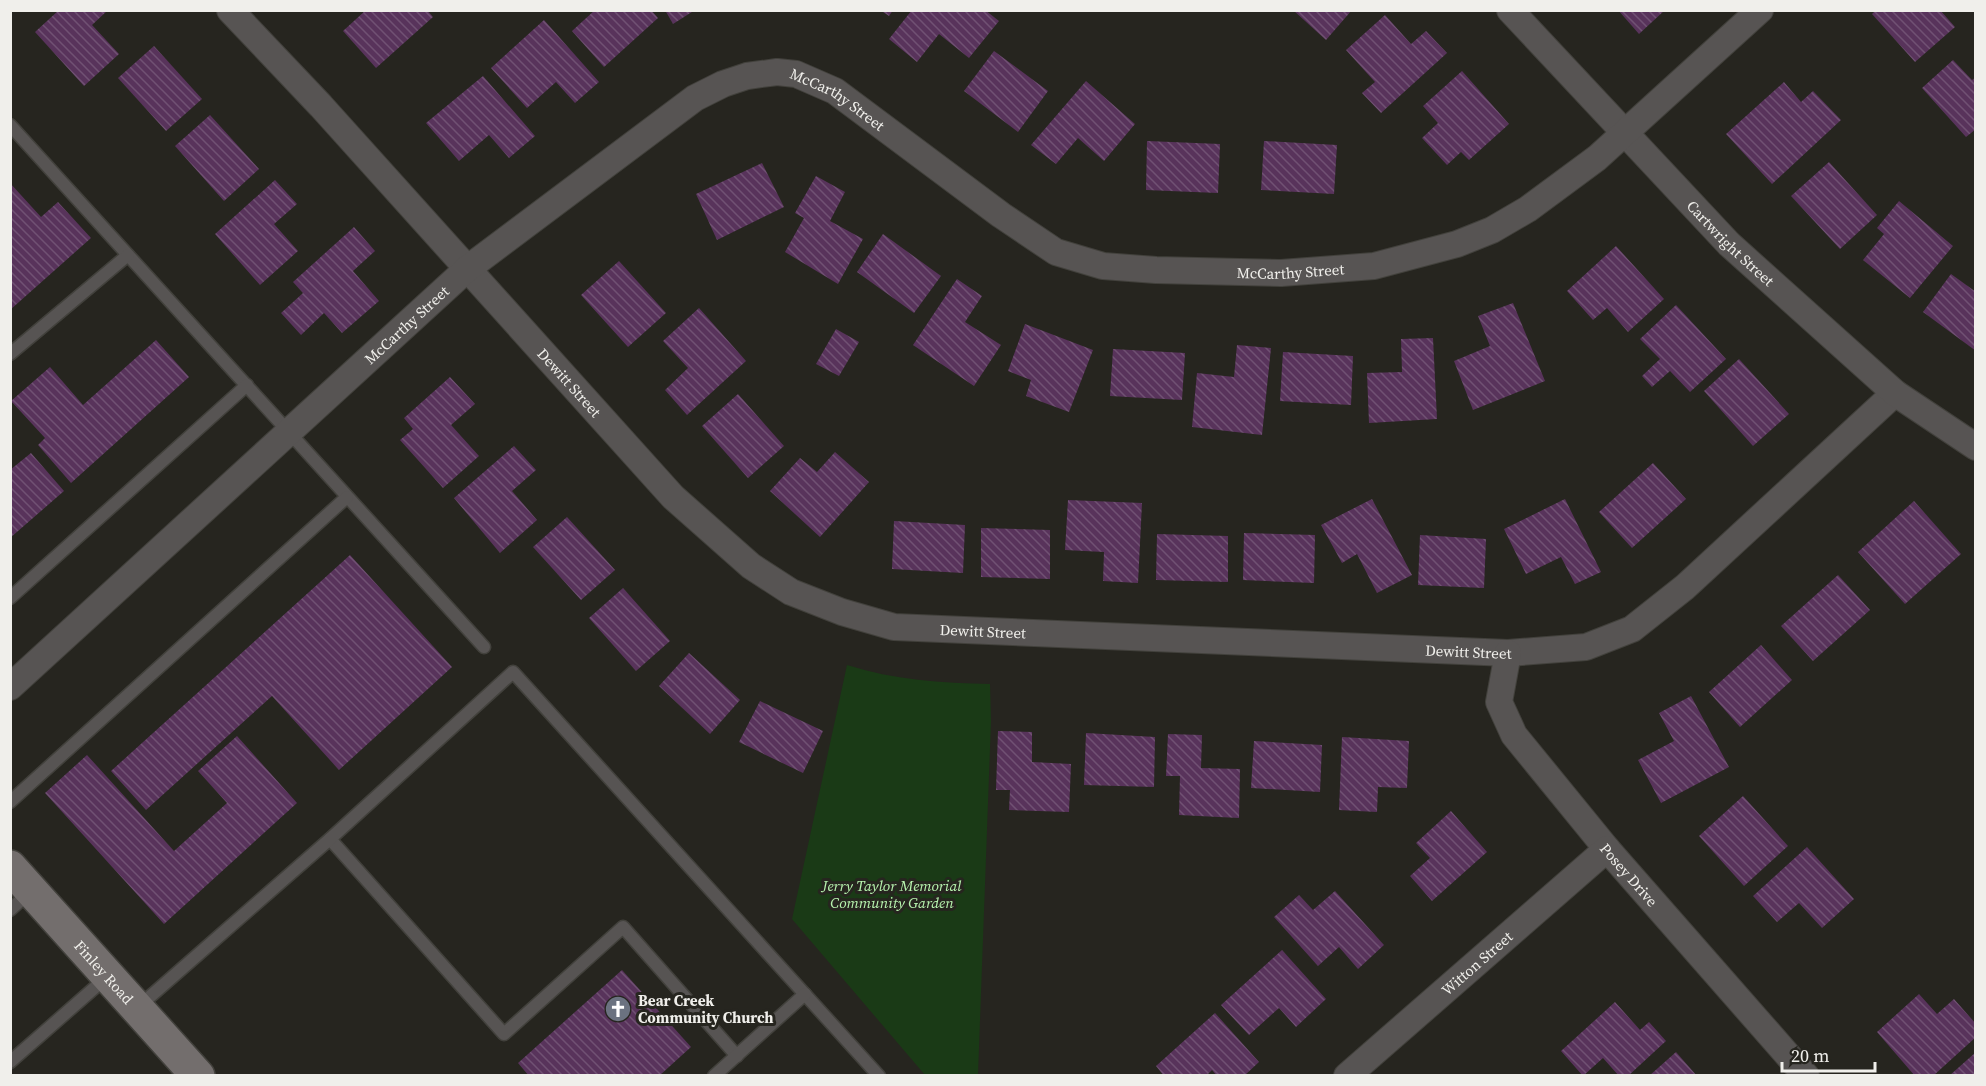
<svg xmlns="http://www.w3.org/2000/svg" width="1986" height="1086" viewBox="0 0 1986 1086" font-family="'Source Serif 4',serif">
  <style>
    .green { fill: #1a3a16 }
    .building { fill: url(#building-back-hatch) }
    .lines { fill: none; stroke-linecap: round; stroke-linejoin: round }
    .lane-casing { stroke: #42413c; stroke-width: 15 }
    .street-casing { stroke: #42413c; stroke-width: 28 }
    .secondary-casing { stroke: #42413c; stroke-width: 36 }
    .lane { stroke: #575453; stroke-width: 12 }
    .street { stroke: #575453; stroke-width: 26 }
    .secondary { stroke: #736e6d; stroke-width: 33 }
    .labels { text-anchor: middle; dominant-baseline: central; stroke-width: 6; stroke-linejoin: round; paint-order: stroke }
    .street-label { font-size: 15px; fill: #f0efeb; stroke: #26251f }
    .park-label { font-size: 15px; font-style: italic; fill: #b7f3ae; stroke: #26251f }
    .poi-label { font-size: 15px; font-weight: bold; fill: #f0efeb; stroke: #26251f; text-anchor: start }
  </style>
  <defs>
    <pattern id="building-back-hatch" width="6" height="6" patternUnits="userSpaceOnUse" patternTransform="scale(1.5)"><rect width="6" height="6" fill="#58335b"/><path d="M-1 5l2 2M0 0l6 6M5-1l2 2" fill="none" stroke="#705173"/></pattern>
  </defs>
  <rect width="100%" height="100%" fill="#26251f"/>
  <!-- green -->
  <path class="green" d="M 847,665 C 894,680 941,683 990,684 L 991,721 L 978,1075 L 925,1075 L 792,919 Z"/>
  <!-- building -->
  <g class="building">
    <polygon points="59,10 108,10 92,25 119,54 84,86 35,32"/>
    <polygon points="366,10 427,10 433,17 376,68 343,31"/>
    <polygon points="595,10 651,10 658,18 604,67 572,31"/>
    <polygon points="665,10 695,10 673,24"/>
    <polygon points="880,10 893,10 889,16"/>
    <polygon points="912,10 985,10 999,21 969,58 939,34 917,62 889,39"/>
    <polygon points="1293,10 1352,10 1326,40"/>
    <polygon points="1618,10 1665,10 1639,34"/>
    <polygon points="1876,10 1940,10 1955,27 1915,62 1872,14"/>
    <polygon points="1385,15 1411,44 1426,31 1447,53 1381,113 1362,93 1375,82 1346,50"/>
    <polygon points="544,20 599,82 575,103 556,82 527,108 491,68"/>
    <polygon points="154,46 202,99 166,131 118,78"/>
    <polygon points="994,51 1048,91 1018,132 964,91"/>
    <polygon points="1953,60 1972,80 1976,77 1976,129 1966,137 1922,88"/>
    <polygon points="1462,71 1509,124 1469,160 1461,152 1447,165 1422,138 1438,123 1423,106"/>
    <polygon points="483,76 535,136 509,158 489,135 459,161 426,123"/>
    <polygon points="1086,81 1135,124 1104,161 1078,138 1056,164 1031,145"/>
    <polygon points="1784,82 1801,102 1813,91 1841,120 1772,184 1726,134"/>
    <polygon points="210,115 259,169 224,201 175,146"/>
    <polygon points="1147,141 1220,144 1218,193 1146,190"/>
    <polygon points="1264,141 1337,145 1334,194 1261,190"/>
    <polygon points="1829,162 1877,215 1840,249 1791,196"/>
    <polygon points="762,163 784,207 717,240 696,194"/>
    <polygon points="816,176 845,192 830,221 863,239 838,284 785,252 804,218 795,213"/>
    <polygon points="275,180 297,204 274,224 298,251 260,285 215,234"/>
    <polygon points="10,183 41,217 58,202 91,238 10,310"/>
    <polygon points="1899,201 1953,246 1910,298 1863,260 1884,234 1877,228"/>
    <polygon points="354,227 375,251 353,271 379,301 342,333 324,313 301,335 281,313 303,293 293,282"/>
    <polygon points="883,234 941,276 914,313 857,272"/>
    <polygon points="1616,246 1664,299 1628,332 1607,308 1593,320 1567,291"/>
    <polygon points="619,261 666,313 628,347 581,295"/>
    <polygon points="1951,274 1976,292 1976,351 1923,312"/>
    <polygon points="957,279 982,296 965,322 1001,345 974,386 913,345"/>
    <polygon points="1513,303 1545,381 1473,410 1454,361 1490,346 1478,316"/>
    <polygon points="1676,305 1726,359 1690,392 1670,371 1652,387 1642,376 1660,359 1640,339"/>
    <polygon points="699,308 746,361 687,415 665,390 688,368 663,341"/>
    <polygon points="1025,324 1093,350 1069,412 1026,396 1031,380 1008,371"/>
    <polygon points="836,329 859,342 839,376 816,364"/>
    <polygon points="1433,338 1437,419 1369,423 1367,373 1402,372 1401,339"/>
    <polygon points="156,340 189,377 71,483 38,445 45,438 11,401 50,367 83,405"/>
    <polygon points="1237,345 1271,348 1262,435 1192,427 1197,373 1234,377"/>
    <polygon points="1113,349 1185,353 1182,400 1110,396"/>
    <polygon points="1283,352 1353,356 1351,405 1280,401"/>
    <polygon points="1739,359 1789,414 1753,446 1704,391"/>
    <polygon points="450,377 475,404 451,425 479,456 443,488 400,440 413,429 404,418"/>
    <polygon points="738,394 784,446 748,478 702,426"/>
    <polygon points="514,446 536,470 512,491 537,520 500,553 454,498"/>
    <polygon points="835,452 869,482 820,537 770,491 800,458 817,472"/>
    <polygon points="31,453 64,491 10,538 10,470"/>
    <polygon points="1653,463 1686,499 1632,548 1599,512"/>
    <polygon points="1372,499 1412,575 1377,593 1357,554 1342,563 1321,525"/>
    <polygon points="1565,499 1601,572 1575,584 1561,557 1526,574 1504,529"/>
    <polygon points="1068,500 1142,503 1138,583 1103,581 1104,552 1065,550"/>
    <polygon points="1914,501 1961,554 1905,604 1858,552"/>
    <polygon points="567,517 615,570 581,600 533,547"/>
    <polygon points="894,521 965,525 963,573 892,569"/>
    <polygon points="981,528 1050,530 1050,579 981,577"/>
    <polygon points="1244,533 1315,535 1314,583 1243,580"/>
    <polygon points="1157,534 1228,536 1228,582 1156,580"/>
    <polygon points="1420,535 1486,539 1484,588 1418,585"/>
    <polygon points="350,555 452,667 339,770 272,696 146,810 111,771"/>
    <polygon points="1838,575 1870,610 1813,661 1781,626"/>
    <polygon points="623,588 670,641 636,671 589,618"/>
    <polygon points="1761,645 1792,680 1740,727 1709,692"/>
    <polygon points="689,653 740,700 710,734 659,686"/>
    <polygon points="1691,696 1729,767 1661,803 1638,760 1674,741 1659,713"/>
    <polygon points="760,701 823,731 803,773 739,742"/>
    <polygon points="998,731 1032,732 1032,762 1071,764 1069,812 1009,810 1010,790 996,790"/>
    <polygon points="1086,733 1155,737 1154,787 1084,785"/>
    <polygon points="1168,734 1202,735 1201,768 1240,769 1239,818 1179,815 1180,776 1166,776"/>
    <polygon points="237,736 297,803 164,924 45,793 87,755 174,851 227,803 198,771"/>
    <polygon points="1342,737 1409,741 1407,788 1378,787 1377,812 1339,810"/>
    <polygon points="1254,741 1322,745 1320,792 1251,788"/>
    <polygon points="1743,796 1788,846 1744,886 1699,836"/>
    <polygon points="1451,811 1487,852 1432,901 1410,876 1430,858 1416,843"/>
    <polygon points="1807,847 1854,899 1822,928 1799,903 1777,922 1753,896"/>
    <polygon points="1335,891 1384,945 1358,969 1339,947 1318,966 1274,917 1299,895 1313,910"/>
    <polygon points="1282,950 1326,999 1296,1027 1279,1008 1249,1035 1221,1005"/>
    <polygon points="622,970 691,1047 659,1076 529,1076 518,1063"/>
    <polygon points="1919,994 1937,1014 1954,999 1976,1024 1976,1037 1933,1076 1915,1076 1877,1032"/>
    <polygon points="1615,1002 1640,1030 1649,1022 1666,1041 1628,1076 1619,1076 1603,1058 1583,1076 1561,1051"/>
    <polygon points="1215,1013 1259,1062 1244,1076 1217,1076 1212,1070 1206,1076 1164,1076 1156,1066"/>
    <polygon points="1676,1052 1697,1076 1649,1076"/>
    <polygon points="1976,1052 1976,1076 1949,1076"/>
  </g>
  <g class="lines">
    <!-- lane casing -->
    <g class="lane-casing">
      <g id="lane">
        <polyline points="10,125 484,647"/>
        <polyline points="10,354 128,255"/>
        <polyline points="10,598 247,385"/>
        <polyline points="10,802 347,497"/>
        <polyline points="330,839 504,1034 623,927 737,1056"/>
        <polyline points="10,910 31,891"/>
        <polyline points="137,1008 330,839 513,672 879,1076"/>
        <polyline points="10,1062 108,976"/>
        <polyline points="714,1076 805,994"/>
      </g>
    </g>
    <!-- street casing -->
    <g class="street-casing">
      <g id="street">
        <path id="s1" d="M 230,10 L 321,106 L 673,497 L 751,566 L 791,592 L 842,612 L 894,627 L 1508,653 L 1586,647 L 1632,629 L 1685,587 L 1895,393"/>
        <path id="s2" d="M 1510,10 L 1729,244 L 1895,393 L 1976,447"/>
        <path id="s3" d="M 1508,653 L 1499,702 L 1514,735 L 1607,849 L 1806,1076"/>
        <path id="s4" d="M 10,687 L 467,269 L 695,98 L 723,84 L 747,76 L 777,72 L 796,74 L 835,91 L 1001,215 L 1056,252 L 1103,266 L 1156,270 L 1281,273 L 1374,266 L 1457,244 L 1492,230 L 1528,209 L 1597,158 L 1760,10"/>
        <path id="s5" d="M 1347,1076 L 1607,849"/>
      </g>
    </g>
    <!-- secondary casing -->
    <g class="secondary-casing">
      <g id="secondary">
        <path id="s6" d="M 10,867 L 198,1076"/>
      </g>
    </g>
    <!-- lane -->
    <use href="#lane" class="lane"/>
    <!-- street -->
    <use href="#street" class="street"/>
    <!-- secondary -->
    <use href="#secondary" class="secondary"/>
  </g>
  <!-- icons -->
  <defs>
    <g id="church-disc" transform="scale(1.35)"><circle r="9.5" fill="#6b7280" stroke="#26251f"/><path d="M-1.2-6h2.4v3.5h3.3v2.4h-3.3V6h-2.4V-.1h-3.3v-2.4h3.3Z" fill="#fff"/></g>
  </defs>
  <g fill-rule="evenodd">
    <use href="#church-disc" x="618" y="1009"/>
  </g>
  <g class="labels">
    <!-- street labels -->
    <g class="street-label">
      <text stroke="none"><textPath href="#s4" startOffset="1059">McCarthy Street</textPath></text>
      <text stroke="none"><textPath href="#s2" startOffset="321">Cartwright Street</textPath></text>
      <text stroke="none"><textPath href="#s4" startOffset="1563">McCarthy Street</textPath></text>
      <text stroke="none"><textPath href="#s4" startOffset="537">McCarthy Street</textPath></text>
      <text stroke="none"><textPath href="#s1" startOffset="504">Dewitt Street</textPath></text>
      <text stroke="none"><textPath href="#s1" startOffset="1008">Dewitt Street</textPath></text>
      <text stroke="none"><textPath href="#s1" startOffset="1494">Dewitt Street</textPath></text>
      <text stroke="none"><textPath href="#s3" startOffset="267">Posey Drive</textPath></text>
      <text stroke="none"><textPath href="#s5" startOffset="172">Witton Street</textPath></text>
      <text stroke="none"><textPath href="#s6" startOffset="141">Finley Road</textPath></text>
    </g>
    <!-- park labels -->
    <g class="park-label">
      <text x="892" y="885">Jerry Taylor Memorial<tspan x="892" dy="17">Community Garden</tspan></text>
    </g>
    <!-- poi labels -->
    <g class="poi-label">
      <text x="638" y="1000">Bear Creek<tspan x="638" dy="17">Community Church</tspan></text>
    </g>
  </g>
  <!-- border -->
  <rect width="1986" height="1086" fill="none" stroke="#f0efeb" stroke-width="24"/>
  <!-- scale -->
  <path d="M1782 1062v9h93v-9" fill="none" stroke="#f0efeb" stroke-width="3"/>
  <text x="1791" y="1062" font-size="18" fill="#f0efeb" stroke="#26251f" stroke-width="4.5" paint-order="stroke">20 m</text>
</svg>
